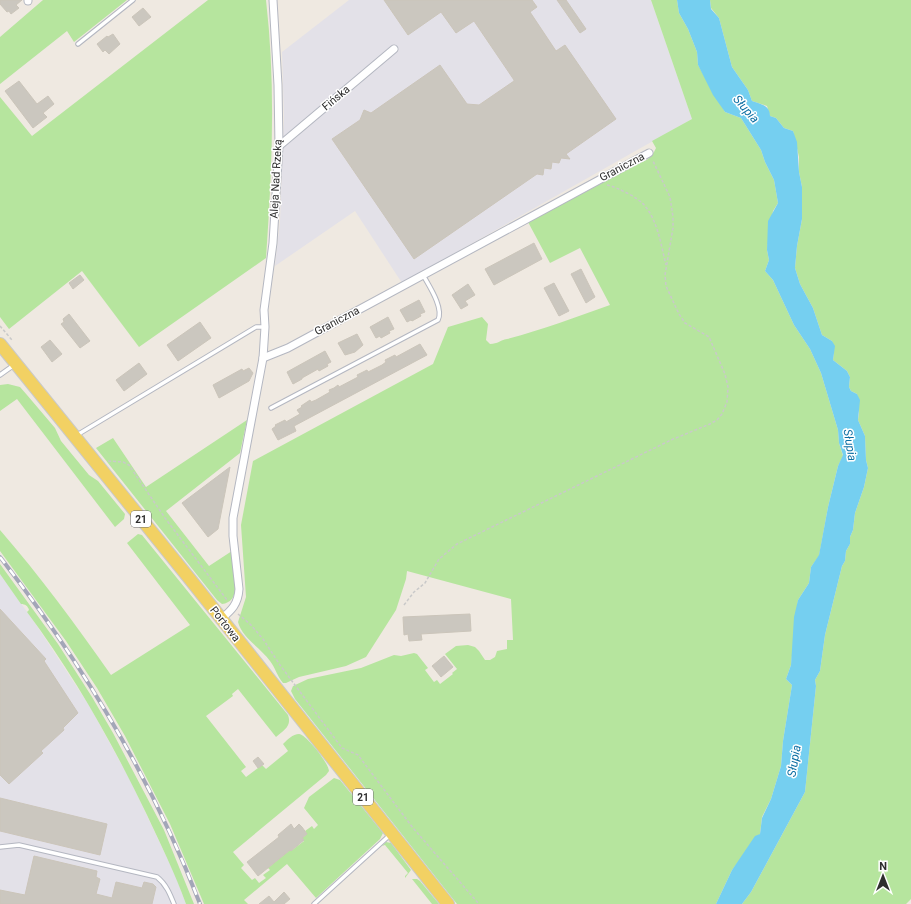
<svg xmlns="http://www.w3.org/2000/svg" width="911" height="904" viewBox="0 0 911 904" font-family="Roboto,sans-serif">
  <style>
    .industrial { fill: #e3e1e8 }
    .green { fill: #b6e59e }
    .water { fill: #75cff0 }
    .building { fill: #cbc7bf; stroke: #cbc5ba }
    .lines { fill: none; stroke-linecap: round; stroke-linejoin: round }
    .lane-casing { stroke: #b4b7c1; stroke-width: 5.5 }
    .street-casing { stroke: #b4b7c1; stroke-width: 9 }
    .primary-casing { stroke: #c9c9c9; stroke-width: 14 }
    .path { stroke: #c9c9c9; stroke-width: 1.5; stroke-dasharray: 3 2; stroke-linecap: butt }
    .lane { stroke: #fff; stroke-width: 3.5 }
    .street { stroke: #fff; stroke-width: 7 }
    .primary { stroke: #f2d163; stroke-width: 12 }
    .rail-casing { stroke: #a3a6b8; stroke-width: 4 }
    .rail { stroke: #fff; stroke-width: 2.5; stroke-dasharray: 8; stroke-linecap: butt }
    .labels { text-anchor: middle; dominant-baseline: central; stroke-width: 3; stroke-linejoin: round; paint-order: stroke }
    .shield { fill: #fff; stroke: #6d6d6d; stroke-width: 1 }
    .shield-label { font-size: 10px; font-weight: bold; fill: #2e2e2e }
    .street-label { font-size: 11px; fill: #2e2e2e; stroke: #fff }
    .water-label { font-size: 12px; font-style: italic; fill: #0d6fa3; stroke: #fff }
  </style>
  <rect width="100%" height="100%" fill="#efe9e1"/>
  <!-- industrial -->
  <g class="industrial">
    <polygon points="349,0 651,0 692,119 402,283 355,211 275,266 280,221 284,118 282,52"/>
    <polygon points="0,574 35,623 90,707 130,780 176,877 186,904 0,904"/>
  </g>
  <!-- green -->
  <g class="green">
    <polygon points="43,0 127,0 74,42 67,31 0,84 0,37"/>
    <path d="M 208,0 L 266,0 C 276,86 272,172 266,258 L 139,347 L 82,271 L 9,329 L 0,317 L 0,97 L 32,136 Z"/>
    <path d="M 651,0 L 677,0 L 679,13 L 688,29 L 697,52 L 698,65 L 725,112 L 741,118 L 761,150 L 765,162 L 774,180 L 778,203 L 773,211 L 767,250 L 769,260 L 765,271 L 773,280 L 794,325 L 810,349 L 821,373 L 838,430 L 839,443 L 843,456 L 838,466 L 828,507 L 819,556 L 811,567 L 809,583 L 798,600 L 791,665 L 786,679 L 792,685 L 783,741 L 781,766 L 771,799 L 762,817 L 760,834 L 732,870 L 716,904 L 457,904 L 295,699 L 291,691 L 293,686 L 308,679 L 361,668 L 394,655 L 401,656 L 414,653 L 417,654 L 428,668 L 425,670 L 434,682 L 437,680 L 440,684 L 453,674 L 452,673 L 457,669 L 445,654 L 456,646 L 468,645 L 475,647 L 479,651 L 485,660 L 490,660 L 495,657 L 497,651 L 507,649 L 507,640 L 513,640 L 511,599 L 407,571 L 406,579 L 396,610 L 366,657 L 346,666 L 299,677 L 286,683 L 283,683 C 277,676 275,667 270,661 C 261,648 242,638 238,622 L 246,597 L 241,525 L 253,461 L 433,364 L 448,327 L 482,317 L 488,324 L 486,340 L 490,344 C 498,344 500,340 507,339 C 542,330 576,317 610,305 L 580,248 L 550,263 L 528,222 L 648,159 L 654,152 L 656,148 L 652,141 L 692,119 Z"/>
    <polygon points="710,0 911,0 911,899 906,904 742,904 751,892 805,792 816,686 815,680 820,671 825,635 842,566 845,561 846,551 850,544 850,537 853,530 855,513 864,487 868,468 866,460 865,436 858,420 859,413 857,394 851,391 849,387 850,377 847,371 833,360 834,351 832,341 822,335 813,308 800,284 795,268 797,246 802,219 802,187 799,172 799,157 793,131 784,128 776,118 770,116 767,106 752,101 748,90 732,67 719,18 711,8"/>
    <polygon points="8,384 20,387 27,395 55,428 61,441 89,475 98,481 125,514 124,519 115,527 17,399 0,411 0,385"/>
    <path d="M 247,420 L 240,453 L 166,511 L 209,566 L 232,551 L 236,589 C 234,597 231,603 222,604 L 217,600 L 96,448 L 113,438 L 146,487 Z"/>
    <path d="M 0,530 C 40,576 76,625 111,675 L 190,625 L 127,543 L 138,534 L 142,535 L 288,715 C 292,726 284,730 276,737 L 238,689 L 232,694 L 233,696 L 206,716 L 246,767 L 241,771 L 246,777 L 262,765 L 266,769 L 288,751 L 283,744 C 287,740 293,734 299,734 C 307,735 329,764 329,771 L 326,775 L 233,852 L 244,865 L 241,868 L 252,880 L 255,878 L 259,883 L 266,878 L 263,875 L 270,870 L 268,868 L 290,850 L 291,851 L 304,841 L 302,838 L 307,834 L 305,831 L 312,826 L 314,829 L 318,825 L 304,808 L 309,797 L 334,778 L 340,780 L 383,833 L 380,839 L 316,898 L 287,864 L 244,900 L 248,904 L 204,904 L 170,824 L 125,736 L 97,688 L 66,641 L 0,551 Z"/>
    <path d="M 0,564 L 58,644 L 92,697 L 113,733 L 164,830 L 194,904 L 186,904 C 175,873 161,845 147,815 C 113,744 74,675 27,612 L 29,610 C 28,606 25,604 21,604 L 0,574 Z"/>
    <polygon points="386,842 391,843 411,870 405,878 405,876 408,873 385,845 382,846"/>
    <polygon points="412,879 417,879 420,881 439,904 432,904"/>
  </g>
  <!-- water -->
  <path class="water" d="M 677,0 L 710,0 L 711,9 L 719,18 L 732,67 L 748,90 L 752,101 C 760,104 770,105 770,116 L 776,118 L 784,128 L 793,131 L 797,142 L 799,172 L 802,187 L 802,219 L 797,246 L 795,268 L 800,284 L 813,308 L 822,335 L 832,341 L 835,346 L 833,360 L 847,371 L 850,377 L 849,387 L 851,391 L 857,394 L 860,400 L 858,420 L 865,436 L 866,460 L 868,468 L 864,487 L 855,513 L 853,530 L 850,537 L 850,544 L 846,551 L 845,561 L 842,566 L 825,635 L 820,671 L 815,680 L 816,686 L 805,792 L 751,892 L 742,904 L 716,904 L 732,870 L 755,836 L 760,834 L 762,818 L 771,799 L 781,766 L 783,741 L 792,685 L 786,679 L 791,665 L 794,617 L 798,600 L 809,583 L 811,567 L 819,555 L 828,507 L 838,466 L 843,455 L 839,443 L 838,430 L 821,373 L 810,349 L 794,325 L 773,280 L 765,271 L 769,260 L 767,250 L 768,221 L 778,203 L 774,180 L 765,162 L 761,150 L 741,118 L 725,112 L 713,95 L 698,65 L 697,52 L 688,29 L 679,13 Z"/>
  <!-- building -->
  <g class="building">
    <polygon points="0,0 22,0 16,5 19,8 11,14 9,11 7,12 0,4"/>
    <polygon points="384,0 532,0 537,7 530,12 556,51 565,45 616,119 566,154 570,159 561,158 559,163 552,162 551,169 544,168 543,175 537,174 414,259 332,139 360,120 364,110 371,113 440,65 467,104 479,105 514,81 514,80 474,21 456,33 441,12 408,35"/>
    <polygon points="557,0 566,0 586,29 580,33"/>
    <polygon points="143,8 151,17 139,26 132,17"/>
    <polygon points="113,34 120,44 109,54 105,50 103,52 97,44 107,36 108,37"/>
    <polygon points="19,81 37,104 48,96 54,104 43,113 47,117 33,128 5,91"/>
    <polygon points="534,243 542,259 494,285 485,269"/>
    <polygon points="581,269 595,297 586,303 571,274"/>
    <polygon points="80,275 84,280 73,289 69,283"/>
    <polygon points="554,283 569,311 559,316 544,288"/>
    <polygon points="468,284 475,295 465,301 468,305 461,309 452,295"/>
    <polygon points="419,300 425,312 420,314 421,316 412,321 411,320 407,322 400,310"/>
    <polygon points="69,314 90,341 80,348 61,324 64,322 63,319"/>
    <polygon points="388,317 394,329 389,331 390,333 381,338 380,336 376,338 370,327"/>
    <polygon points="200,322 211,338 178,361 167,345"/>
    <polygon points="357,334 363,345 355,352 345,355 338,343"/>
    <polygon points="50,340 62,354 52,362 41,347"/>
    <polygon points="420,344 427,355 294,426 296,431 278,440 272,429 276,426 275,425 285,420 286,422 300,414 297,410 302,407 301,406 310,400 311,402 316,400 330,392 329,390 334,388 338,385 339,387 358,377 357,375 367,370 368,372 382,365 386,362 385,360 395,355 396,357"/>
    <polygon points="325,351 331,362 327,364 328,366 319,371 318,369 302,378 302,379 293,384 287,372"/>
    <polygon points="139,363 147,374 124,391 116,380"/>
    <polygon points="249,368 253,373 249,381 219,398 213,385 242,369 243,371"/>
    <polygon points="230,467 218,529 208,537 182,503"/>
    <polygon points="0,609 46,659 44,661 78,713 63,728 64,730 41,751 43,753 9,784 0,775"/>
    <polygon points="470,614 471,631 421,634 422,640 409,641 408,634 404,635 403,617"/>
    <polygon points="444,656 453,667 441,677 432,666"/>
    <polygon points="258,757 264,764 258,768 253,761"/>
    <polygon points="0,798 107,824 100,855 0,831"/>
    <polygon points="291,824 294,829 299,824 302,827 307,834 302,838 304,840 291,851 290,850 258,876 247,862 279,837 278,835"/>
    <polygon points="34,856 97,871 96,877 100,879 96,894 112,898 116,882 142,888 144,882 153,884 156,887 152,904 0,904 0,890 25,895"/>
    <polygon points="284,892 290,899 284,904 259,904 269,896 274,902"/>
  </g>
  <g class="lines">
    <!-- lane casing -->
    <g class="lane-casing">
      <g id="lane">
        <polyline points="78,44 133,0"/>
        <polyline points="0,375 14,365"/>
        <path d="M 271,408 L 438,320 C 444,308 429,286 423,275"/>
        <polyline points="77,435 256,327 265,327"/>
        <path d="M 0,847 L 19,845 L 157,877 C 166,884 170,894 174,904"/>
        <polyline points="314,904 391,834"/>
      </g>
    </g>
    <!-- street casing -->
    <g class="street-casing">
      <g id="street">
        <polyline points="28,0 28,1"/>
        <polyline points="279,146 394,49"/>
        <polyline points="263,358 288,348 649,153"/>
        <path d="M 221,619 C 232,610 238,604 239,589 L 233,536 L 233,518 L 263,358 L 265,327 L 264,310 L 273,243 L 279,146 L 278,85 L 273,0"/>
      </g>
    </g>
    <!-- primary casing -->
    <g class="primary-casing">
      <polyline id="primary" points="0,344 189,578 448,904"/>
    </g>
    <!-- path -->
    <g class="path">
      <path d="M 607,185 C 617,187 639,198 645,206 C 658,222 661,245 666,265"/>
      <polyline points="0,326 12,340"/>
      <polyline points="108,461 123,462 129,465 165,518 227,600"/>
      <polyline points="404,605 414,592 425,583 439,559 457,544 671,440 710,424 717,420 722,414 727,402 728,387 725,374 709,337 685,323 679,314 666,286 665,275 673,228 673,217 670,197 653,161"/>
      <polyline points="238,614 250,624 263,639 280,665 342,748 358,755 413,828 479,904"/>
    </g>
    <!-- lane -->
    <use href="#lane" class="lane"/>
    <!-- street -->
    <use href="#street" class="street"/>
    <!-- primary -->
    <use href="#primary" class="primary"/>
    <!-- rail casing -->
    <g class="rail-casing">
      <path id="rail" d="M 0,557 C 82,663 152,779 200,904"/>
    </g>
    <!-- rail -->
    <use href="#rail" class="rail"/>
  </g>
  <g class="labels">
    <!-- shield labels -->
    <g class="shield">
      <rect x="131" y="511" width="20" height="16" rx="3"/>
      <rect x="353" y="789" width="20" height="16" rx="3"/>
    </g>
    <g class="shield-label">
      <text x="141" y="519">21</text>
      <text x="363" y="797">21</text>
    </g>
    <!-- street labels -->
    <g class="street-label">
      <text transform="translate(336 98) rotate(-40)">Fińska</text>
      <text transform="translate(622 167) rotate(-28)">Graniczna</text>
      <text transform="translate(276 179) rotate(-87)">Aleja Nad Rzeką</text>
      <text transform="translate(337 321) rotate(-28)">Graniczna</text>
      <text transform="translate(225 624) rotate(52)">Portowa</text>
    </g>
    <!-- water labels -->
    <g class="water-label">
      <text transform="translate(746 109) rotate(49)">Słupia</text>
      <text transform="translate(850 445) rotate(81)">Słupia</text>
      <text transform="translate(794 761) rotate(-80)">Słupia</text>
    </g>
  </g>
  <!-- north arrow -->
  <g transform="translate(883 876)" stroke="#ffffff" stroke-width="3" paint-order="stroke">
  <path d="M0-3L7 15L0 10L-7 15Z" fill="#2e2e2e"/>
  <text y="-6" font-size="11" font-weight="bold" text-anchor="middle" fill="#2e2e2e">N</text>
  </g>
</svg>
